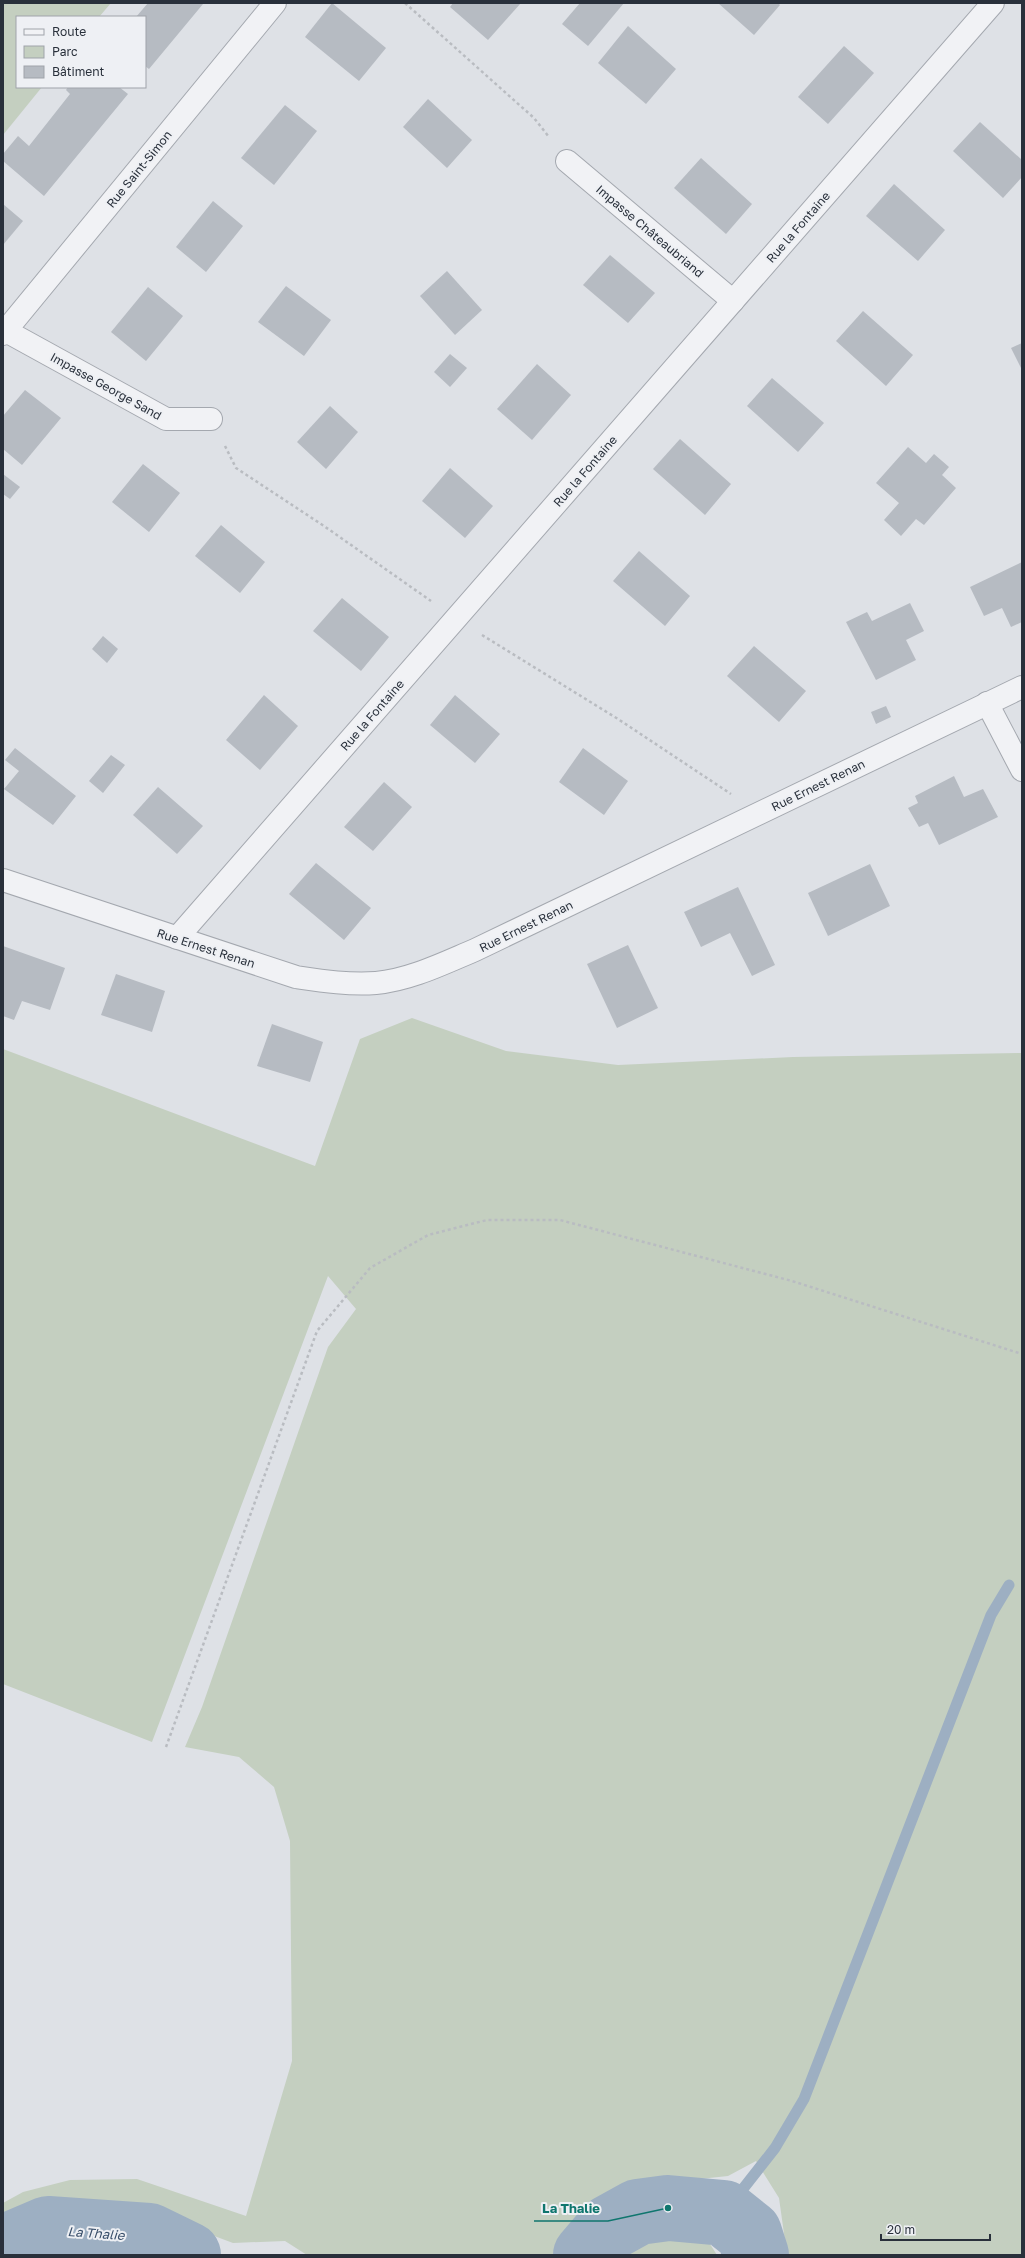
<svg xmlns="http://www.w3.org/2000/svg" width="1025" height="2258" viewBox="0 0 1025 2258" font-family="'Golos Text',sans-serif">
  <style>
    .green { fill: #c4cfc0 }
    .lines { fill: none; stroke-linecap: round; stroke-linejoin: round }
    .stream { stroke: #9dafc2; stroke-width: 11 }
    .river { stroke: #9dafc2; stroke-width: 66 }
    .building { fill: #b6bbc2 }
    .minor-casing { stroke: #a4a8af; stroke-width: 24 }
    .path { stroke: #b9bcc1; stroke-width: 2.5; stroke-dasharray: 3 3; stroke-linecap: butt }
    .minor { stroke: #f1f2f5; stroke-width: 22 }
    .labels { text-anchor: middle; dominant-baseline: central; stroke-width: 4; stroke-linejoin: round; paint-order: stroke }
    .street-label { font-size: 12px; fill: #29303b; stroke: #eef0f4 }
    .water-label { font-size: 13px; font-style: italic; fill: #384e6a; stroke: #eef0f4 }
    .leader { fill: none; stroke: #0f766e; stroke-width: 1.5 }
    .callout-dot { fill: #0f766e; stroke: #eef0f4; stroke-width: 1.5 }
    .callout-label { font-size: 13px; text-anchor: middle; font-weight: bold; fill: #0f766e; stroke: #eef0f4; stroke-width: 4; stroke-linejoin: round; paint-order: stroke }
  </style>
  <rect width="100%" height="100%" fill="#dee1e6"/>
  <!-- green -->
  <g class="green">
    <polygon points="3,3 111,3 99,17 17,17 17,87 42,87 3,135"/>
    <polygon points="412,1018 506,1051 618,1065 793,1057 1022,1053 1022,2255 787,2255 779,2198 756,2161 728,2176 643,2185 615,2201 569,2255 307,2255 285,2241 233,2243 129,2204 48,2206 3,2229 3,2203 23,2192 70,2180 137,2179 246,2216 292,2061 290,1841 274,1787 239,1757 185,1747 202,1707 328,1347 356,1309 328,1276 152,1742 3,1684 3,1049 315,1166 360,1039"/>
    <polygon points="673,2229 708,2241 717,2255 622,2255 638,2236"/>
  </g>
  <g class="lines">
    <!-- stream -->
    <polyline class="stream" points="724,2213 775,2148 804,2099 991,1615 1009,1585"/>
    <!-- river -->
    <g class="river">
      <polyline points="3,2248 48,2229 149,2236 188,2255"/>
      <polyline points="586,2255 609,2228 638,2212 668,2208 724,2213 749,2233 756,2255"/>
    </g>
  </g>
  <!-- building -->
  <g class="building">
    <polygon points="148,3 203,4 149,69 145,66 145,17 136,17"/>
    <polygon points="332,3 386,48 359,81 305,37"/>
    <polygon points="453,3 521,3 488,40 450,7"/>
    <polygon points="580,3 624,3 588,46 562,24"/>
    <polygon points="718,3 778,3 780,5 754,35"/>
    <polygon points="628,26 676,69 646,104 598,63"/>
    <polygon points="844,46 874,73 828,124 798,97"/>
    <polygon points="68,87 119,87 128,94 44,196 3,161 3,154 18,136 29,146 70,94 66,90"/>
    <polygon points="428,99 472,140 447,168 403,127"/>
    <polygon points="285,105 317,131 274,185 241,158"/>
    <polygon points="980,122 1022,160 1022,177 1003,198 953,151"/>
    <polygon points="701,158 752,204 726,234 674,188"/>
    <polygon points="894,184 945,230 918,261 866,216"/>
    <polygon points="213,201 243,226 206,272 176,247"/>
    <polygon points="3,204 23,221 3,245"/>
    <polygon points="610,255 655,293 628,323 583,285"/>
    <polygon points="447,271 482,310 455,335 420,296"/>
    <polygon points="286,286 331,320 304,356 258,322"/>
    <polygon points="148,287 183,316 146,361 111,332"/>
    <polygon points="863,311 913,355 886,386 836,341"/>
    <polygon points="1022,343 1022,370 1011,348"/>
    <polygon points="450,354 467,368 450,387 434,372"/>
    <polygon points="537,364 571,395 532,440 497,409"/>
    <polygon points="772,378 824,423 798,452 747,406"/>
    <polygon points="25,390 61,418 22,465 3,449 3,416"/>
    <polygon points="330,406 358,432 326,469 297,442"/>
    <polygon points="680,439 731,484 705,515 653,469"/>
    <polygon points="908,447 926,463 934,454 949,467 942,475 956,488 924,525 916,519 901,536 884,520 899,503 876,483"/>
    <polygon points="143,464 180,493 149,532 112,502"/>
    <polygon points="450,468 493,506 465,538 422,501"/>
    <polygon points="3,474 20,487 10,499 3,494"/>
    <polygon points="221,525 265,562 240,593 195,556"/>
    <polygon points="639,551 690,596 665,626 613,581"/>
    <polygon points="1022,562 1022,622 1011,627 1002,608 984,616 970,587"/>
    <polygon points="342,598 389,637 361,671 313,631"/>
    <polygon points="910,603 924,631 906,640 916,660 876,680 846,622 867,612 872,621"/>
    <polygon points="103,636 118,649 107,663 92,649"/>
    <polygon points="754,646 806,691 779,722 727,676"/>
    <polygon points="264,695 298,726 260,770 226,740"/>
    <polygon points="455,695 500,734 475,763 430,725"/>
    <polygon points="886,706 891,717 876,724 871,712"/>
    <polygon points="15,748 76,796 53,825 4,789 19,771 5,760"/>
    <polygon points="583,748 628,781 604,815 559,782"/>
    <polygon points="111,755 125,765 103,793 89,781"/>
    <polygon points="954,776 964,797 983,789 998,817 939,845 928,823 919,827 908,808 918,803 915,796"/>
    <polygon points="384,782 412,807 373,851 344,827"/>
    <polygon points="158,787 203,826 177,854 133,815"/>
    <polygon points="316,863 371,908 344,940 289,894"/>
    <polygon points="870,864 890,906 828,936 808,893"/>
    <polygon points="738,887 775,965 752,976 730,933 701,947 684,912"/>
    <polygon points="628,945 658,1008 617,1028 587,964"/>
    <polygon points="3,946 65,968 50,1010 22,1001 14,1020 3,1016"/>
    <polygon points="116,974 165,991 152,1032 101,1015"/>
    <polygon points="272,1024 323,1042 310,1082 257,1066"/>
  </g>
  <g class="lines">
    <!-- minor casing -->
    <g class="minor-casing">
      <g id="minor">
        <polyline points="567,161 733,301"/>
        <polyline points="6,331 166,419 211,419"/>
        <polyline points="3,334 275,3"/>
        <polyline points="987,703 1022,770"/>
        <path d="M 3,880 L 296,977 C 323,981 349,985 376,983 C 410,980 444,963 475,950 L 1022,687"/>
        <polyline points="177,938 993,3"/>
      </g>
    </g>
    <!-- path -->
    <g class="path">
      <polyline points="405,3 534,118 549,137"/>
      <polyline points="225,446 236,468 324,526 431,601"/>
      <polyline points="482,635 618,719 731,794"/>
      <polyline points="166,1747 317,1331 370,1268 428,1235 487,1220 560,1220 792,1281 1022,1354"/>
    </g>
    <!-- minor -->
    <use href="#minor" class="minor"/>
  </g>
  <g class="labels">
    <!-- street labels -->
    <g class="street-label">
      <text transform="translate(139 169) rotate(-51)">Rue Saint-Simon</text>
      <text transform="translate(798 227) rotate(-49)">Rue la Fontaine</text>
      <text transform="translate(650 231) rotate(40)">Impasse Châteaubriand</text>
      <text transform="translate(106 386) rotate(29)">Impasse George Sand</text>
      <text transform="translate(585 471) rotate(-49)">Rue la Fontaine</text>
      <text transform="translate(372 715) rotate(-49)">Rue la Fontaine</text>
      <text transform="translate(818 785) rotate(-26)">Rue Ernest Renan</text>
      <text transform="translate(526 926) rotate(-26)">Rue Ernest Renan</text>
      <text transform="translate(206 948) rotate(18)">Rue Ernest Renan</text>
    </g>
    <!-- water labels -->
    <g class="water-label">
      <text transform="translate(96 2233) rotate(4)">La Thalie</text>
    </g>
  </g>
  <!-- callouts -->
  <path class="leader" d="M668 2208L608 2221H534"/>
  <circle class="callout-dot" cx="668" cy="2208" r="4"/>
  <g class="callout-label">
    <text x="571" y="2213">La Thalie</text>
  </g>
  <!-- border -->
  <rect width="1025" height="2258" fill="none" stroke="#29303b" stroke-width="8"/>
  <!-- legend -->
  <rect x="16" y="16" width="130" height="72" fill="#eef0f4" stroke="#9fa3aa"/>
  <rect x="24" y="29" width="20" height="6" fill="#f1f2f5" stroke="#9fa3aa"/>
  <text x="52" y="36" font-size="12" fill="#29303b">Route</text>
  <rect x="24" y="46" width="20" height="12" fill="#c4cfc0" stroke="#9fa3aa"/>
  <text x="52" y="56" font-size="12" fill="#29303b">Parc</text>
  <rect x="24" y="66" width="20" height="12" fill="#b6bbc2" stroke="#9fa3aa"/>
  <text x="52" y="76" font-size="12" fill="#29303b">Bâtiment</text>
  <!-- scale -->
  <path d="M881 2234v6h109v-6" fill="none" stroke="#29303b" stroke-width="2"/>
  <text x="887" y="2234" font-size="12" fill="#29303b" stroke="#eef0f4" stroke-width="3" paint-order="stroke">20 m</text>
</svg>
